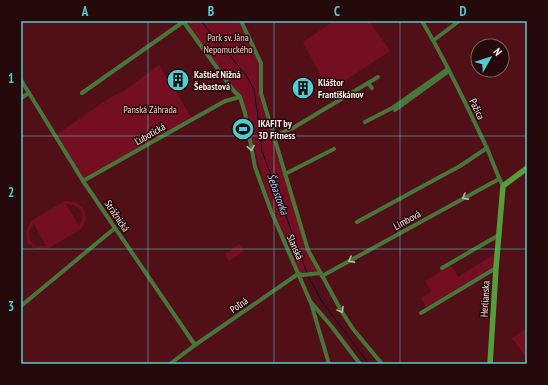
<svg xmlns="http://www.w3.org/2000/svg" width="548" height="385" viewBox="0 0 548 385" font-family="'PT Sans Narrow',sans-serif">
  <style>
    .green { fill: #740f21; fill-rule: evenodd }
    .lines { fill: none; stroke-linecap: round; stroke-linejoin: round }
    .stream { stroke: #021434; stroke-width: 1 }
    .street { stroke: #48763a; stroke-width: 4 }
    .secondary { stroke: #559f3b; stroke-width: 5.5 }
    .oneway { stroke: #b3bca3 }
    .grid { fill: none; stroke: #51ccd1; stroke-width: 1; stroke-opacity: 0.55 }
    .labels { text-anchor: middle; dominant-baseline: central; stroke-width: 3; stroke-linejoin: round; paint-order: stroke }
    .park-label { font-size: 10px; fill: #f2cfcf; stroke: #26090b }
    .poi-label { font-size: 10px; font-weight: bold; fill: #fbeae9; stroke: #26090b; text-anchor: start }
    .street-label { font-size: 10px; fill: #fbeae9; stroke: #26090b }
    .water-label { font-size: 11px; font-style: italic; fill: #a3c4f6; stroke: #26090b }
    .neatline { fill: none; stroke: #51ccd1; stroke-width: 1.5 }
    .grid-label { font-size: 13px; text-anchor: middle; font-weight: bold; fill: #51ccd1 }
  </style>
  <rect width="100%" height="100%" fill="#510f18"/>
  <!-- green -->
  <g class="green">
    <polygon points="184,21 243,21 262,70 261,93 302,230 320,272 300,274 269,201 241,98"/>
    <polygon points="334,21 369,21 390,51 329,91 303,42"/>
    <polygon points="159,65 193,120 83,181 56,135 114,95 123,92"/>
    <path d="M 65,201 L 76,202 L 84,209 L 86,219 L 81,229 L 47,249 L 35,249 L 27,242 L 26,231 L 31,221 ZM 66,204 C 81,205 86,213 79,226 ZM 33,224 L 34,224 L 46,246 L 36,246 L 30,241 L 29,232 Z"/>
    <polygon points="239,244 244,251 229,261 225,254"/>
    <polygon points="499,251 499,264 426,307 421,298 432,291 425,281 451,265 458,277"/>
    <polygon points="527,328 527,359 512,338"/>
  </g>
  <g class="lines">
    <!-- stream -->
    <g class="stream">
      <polyline points="201,21 246,75 254,90 260,130 262,151 307,273"/>
      <polyline points="308,276 321,300 369,364"/>
    </g>
    <!-- street -->
    <g class="street">
      <polyline points="183,21 233,90 240,97 245,113 255,167 271,211 310,301 332,327 360,364"/>
      <polyline points="241,21 261,63 261,93 308,250 342,312 353,329 382,364"/>
      <path d="M 422,21 C 446,61 466,104 486,146 C 492,159 496,173 503,186"/>
      <polyline points="434,40 459,21"/>
      <polyline points="21,80 83,181 195,345"/>
      <polyline points="368,83 372,88"/>
      <polyline points="82,93 183,22"/>
      <polyline points="21,98 29,93"/>
      <polyline points="395,110 449,71"/>
      <polyline points="365,122 394,107 448,69"/>
      <polyline points="274,136 293,128 378,77"/>
      <polyline points="285,174 334,149"/>
      <polyline points="83,181 225,101 240,97"/>
      <polyline points="357,222 460,166 487,148"/>
      <polyline points="442,268 499,235"/>
      <polyline points="322,276 499,179"/>
      <polyline points="311,303 329,364"/>
      <polyline points="21,306 115,228"/>
      <polyline points="421,313 496,268"/>
      <polyline points="170,364 195,345 298,274 303,275 321,273"/>
    </g>
    <!-- secondary -->
    <polyline class="secondary" points="490,364 496,268 503,186 527,168"/>
  </g>
  <!-- one-way arrows -->
  <defs><path id="oneway-chevron" d="M-2-3.5L2.5 0L-2 3.5" fill="none" stroke-width="1.6" stroke-linecap="round" stroke-linejoin="round"/></defs>
  <g class="oneway">
    <use href="#oneway-chevron" transform="translate(251 148) rotate(79)"/>
    <use href="#oneway-chevron" transform="translate(465 197) rotate(151)"/>
    <use href="#oneway-chevron" transform="translate(351 260) rotate(151)"/>
    <use href="#oneway-chevron" transform="translate(341 310) rotate(60)"/>
  </g>
  <!-- grid -->
  <path class="grid" d="M 148,21 L 148,364M 274,21 L 274,364M 400,21 L 400,364M 21,136 L 527,136M 21,249 L 527,249"/>
  <!-- icons -->
  <defs>
    <g id="building-disc" transform="scale(1.15)"><circle r="9.5" fill="#51ccd1" stroke="#26090b"/><path d="M-4-6H4V6H1V3H-1V6H-4ZM-2.5-4.3h1.7v1.8h-1.7ZM.8-4.3h1.7v1.8H.8ZM-2.5-1h1.7V.8h-1.7ZM.8-1h1.7V.8H.8Z" fill="#111"/></g>
    <g id="stadium-disc" transform="scale(1.15)"><circle r="9.5" fill="#51ccd1" stroke="#26090b"/><path d="M0-5a6.5 5 0 1 0 0 10a6.5 5 0 1 0 0-10ZM-3.5-1.8h7v3.6h-7Z" fill="#111"/></g>
  </defs>
  <g fill-rule="evenodd">
    <use href="#building-disc" x="178" y="80"/>
    <use href="#building-disc" x="303" y="88"/>
    <use href="#stadium-disc" x="243" y="129"/>
  </g>
  <g class="labels">
    <!-- park labels -->
    <g class="park-label">
      <text x="228" y="37">Park sv. Jána<tspan x="228" dy="12">Nepomuckého</tspan></text>
      <text x="150" y="109">Panská Záhrada</text>
    </g>
    <!-- poi labels -->
    <g class="poi-label">
      <text x="194" y="74">Kaštieľ Nižná<tspan x="194" dy="12">Šebastová</tspan></text>
      <text x="318" y="82">Kláštor<tspan x="318" dy="12">Františkánov</tspan></text>
      <text x="258" y="123">IKAFIT by<tspan x="258" dy="12">3D Fitness</tspan></text>
    </g>
    <!-- street labels -->
    <g class="street-label">
      <text transform="translate(477 109) rotate(64)">Pažica</text>
      <text transform="translate(150 134) rotate(-30)">Ľubotická</text>
      <text transform="translate(117 216) rotate(56)">Strážnická</text>
      <text transform="translate(407 220) rotate(-29)">Limbová</text>
      <text transform="translate(295 247) rotate(66)">Slanská</text>
      <text transform="translate(485 299) rotate(-87)">Herlianska</text>
      <text transform="translate(239 305) rotate(-35)">Poľná</text>
    </g>
    <!-- water labels -->
    <g class="water-label">
      <text transform="translate(278 194) rotate(70)">Šebastovka</text>
    </g>
  </g>
  <!-- border -->
  <rect width="548" height="385" fill="none" stroke="#26090b" stroke-width="44"/>
  <!-- north arrow -->
  <g transform="translate(490 58) rotate(51)"><circle r="19" fill="#26090b" stroke="#7b6364"/>
  <path d="M0-3L7 15L0 10L-7 15Z" fill="#51ccd1"/>
  <text y="-6" font-size="11" font-weight="bold" text-anchor="middle" fill="#fbeae9">N</text>
  </g>
  <rect x="22" y="22" width="504" height="341" class="neatline"/>
  <g class="grid-label">
    <text x="85" y="16">A</text>
    <text x="211" y="16">B</text>
    <text x="337" y="16">C</text>
    <text x="463" y="16">D</text>
    <text x="11" y="83">1</text>
    <text x="11" y="197">2</text>
    <text x="11" y="311">3</text>
  </g>
</svg>
